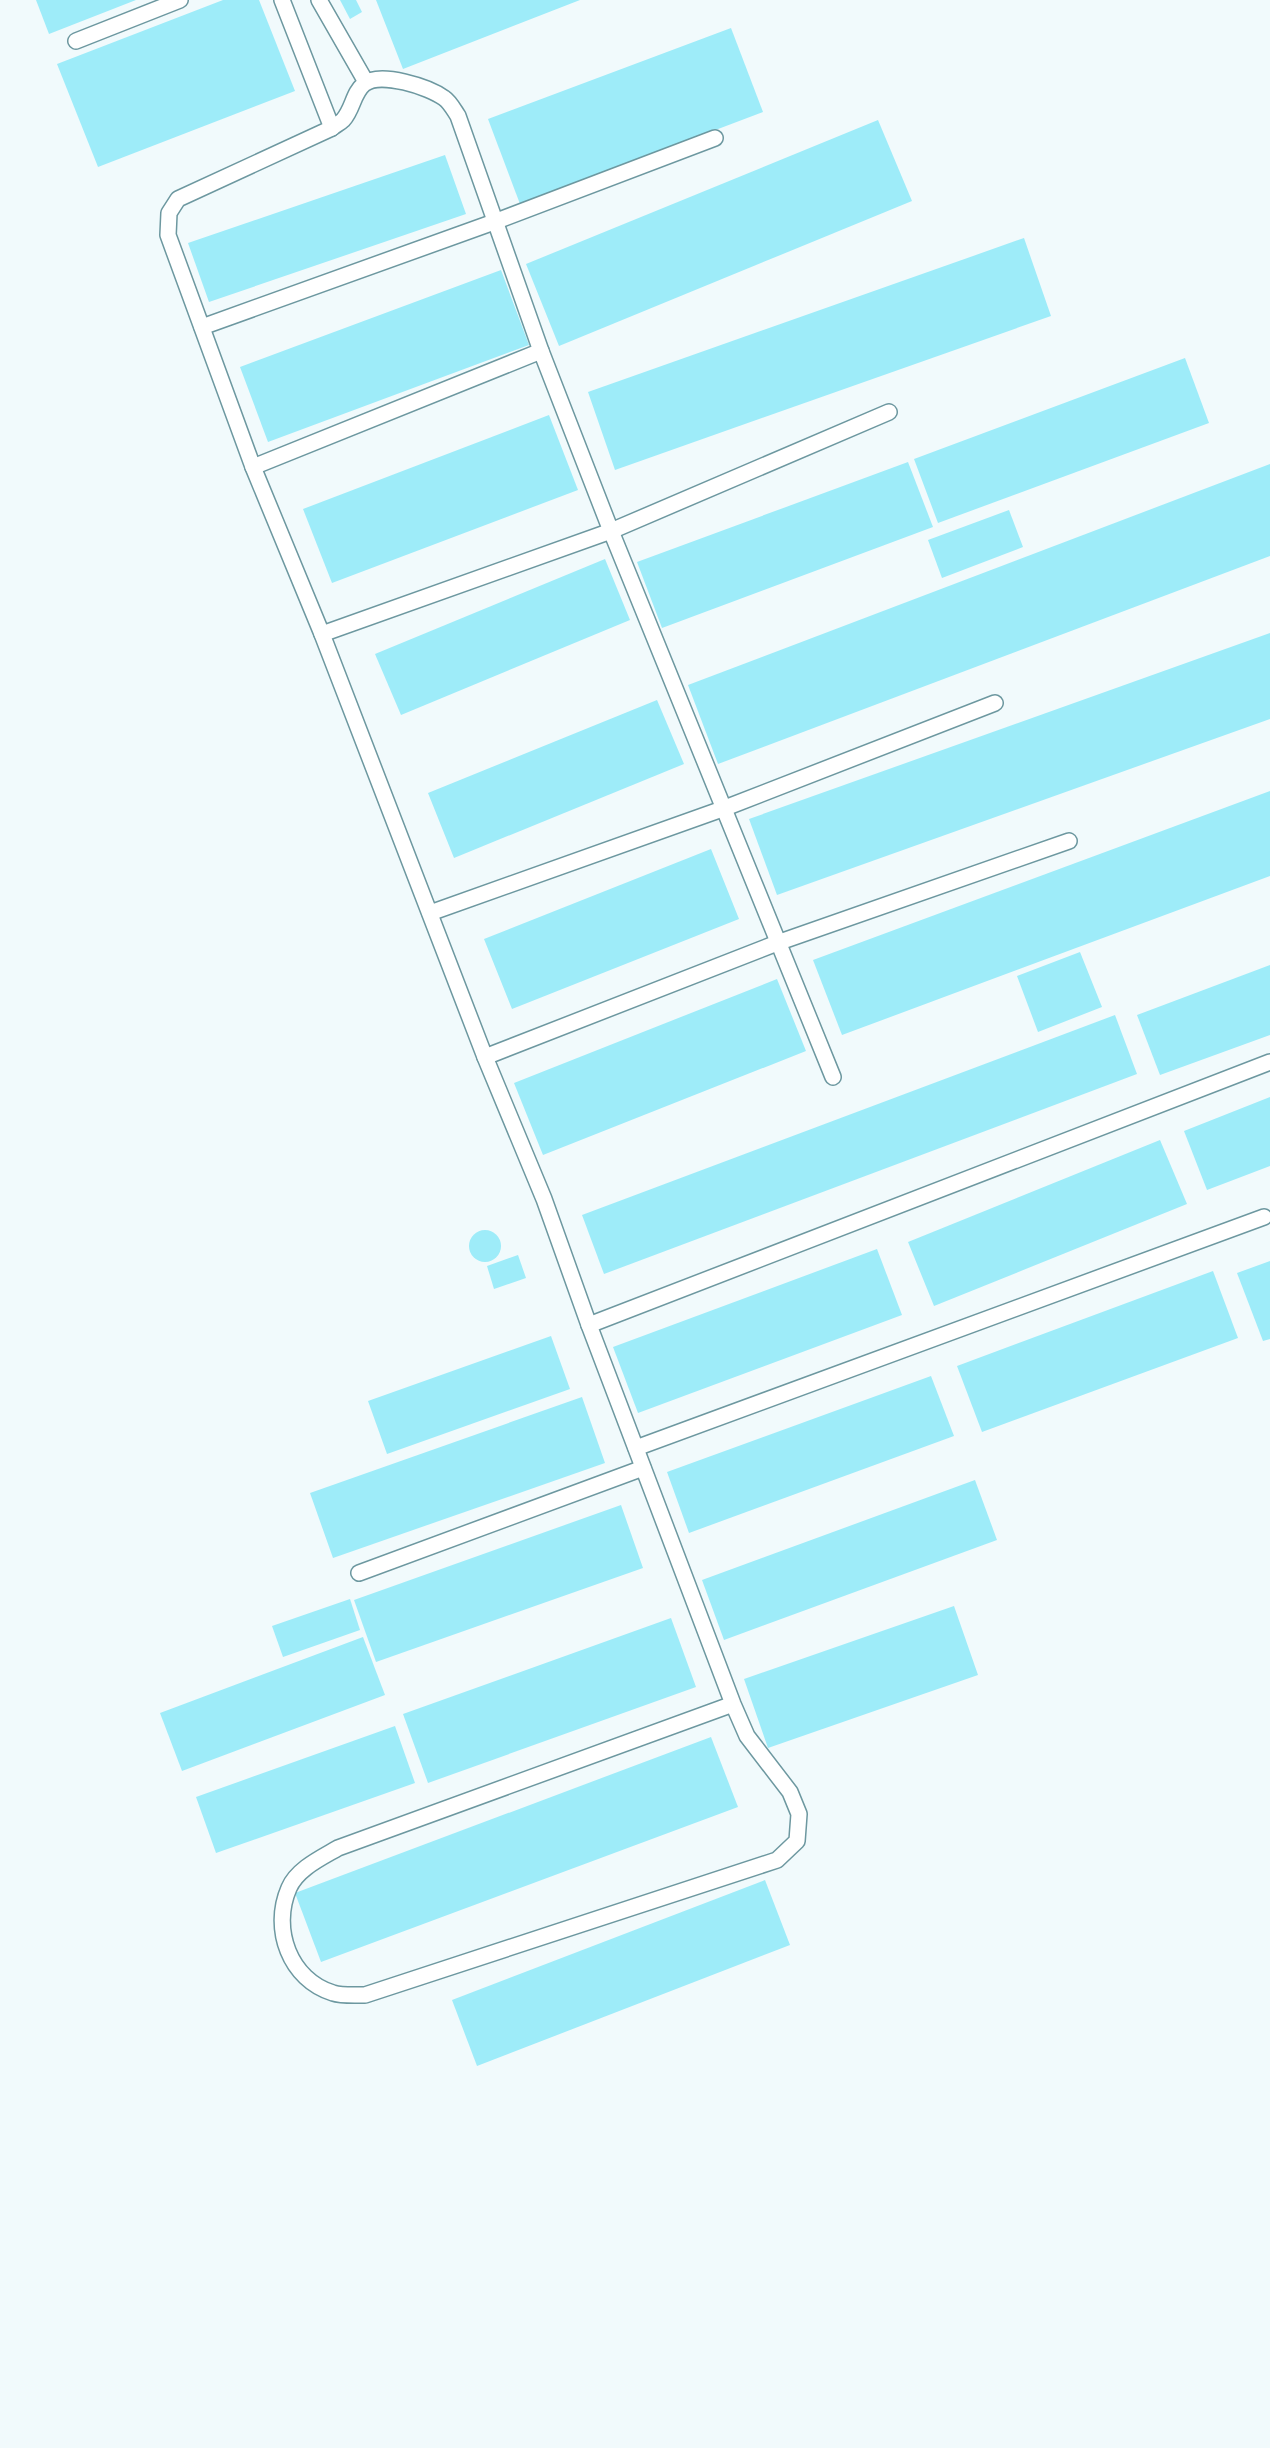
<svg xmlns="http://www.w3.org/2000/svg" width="1270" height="2448" viewBox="0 0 1270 2448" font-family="Bitter,serif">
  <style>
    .building { fill: #9eecf9 }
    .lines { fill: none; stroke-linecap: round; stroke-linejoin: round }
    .service-casing { stroke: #6d98a0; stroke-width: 18 }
    .service { stroke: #fff; stroke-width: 15 }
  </style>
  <rect width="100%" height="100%" fill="#f1fafc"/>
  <!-- building -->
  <g class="building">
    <polygon points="36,0 136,0 49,34"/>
    <polygon points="223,0 259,0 295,91 98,167 57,64"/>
    <polygon points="340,0 356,0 362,12 350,19"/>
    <polygon points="376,0 580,0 403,69"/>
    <polygon points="731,28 763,112 520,204 488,119"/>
    <polygon points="878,120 912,201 559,346 526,264"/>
    <polygon points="445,155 466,214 209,302 188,243"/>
    <polygon points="1024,238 1051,316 615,470 588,392"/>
    <polygon points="501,270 529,345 268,442 240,367"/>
    <polygon points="1185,358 1209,423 938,523 914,459"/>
    <polygon points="549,415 578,490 332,583 303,509"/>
    <polygon points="908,462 933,527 662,628 637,562"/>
    <polygon points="1270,464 1270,556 718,764 688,685"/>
    <polygon points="1009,510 1023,547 942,578 928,540"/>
    <polygon points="605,559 630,620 401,715 375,654"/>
    <polygon points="1270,633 1270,719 777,895 749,819"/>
    <polygon points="657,700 684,764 454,858 428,793"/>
    <polygon points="1270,791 1270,876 842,1035 813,960"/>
    <polygon points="711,849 739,919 512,1009 484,939"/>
    <polygon points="1080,952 1102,1007 1038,1032 1017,976"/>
    <polygon points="1270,965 1270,1035 1160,1075 1137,1015"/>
    <polygon points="777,979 806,1051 543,1155 514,1083"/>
    <polygon points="1115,1015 1137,1074 604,1274 582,1215"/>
    <polygon points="1270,1097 1270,1166 1207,1190 1184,1131"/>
    <polygon points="1160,1140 1187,1204 934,1306 908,1242"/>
    <circle cx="485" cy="1246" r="16"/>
    <polygon points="877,1249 902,1315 638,1413 613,1347"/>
    <polygon points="518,1255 526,1278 494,1289 487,1266"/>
    <polygon points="1270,1261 1270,1339 1263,1341 1237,1273"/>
    <polygon points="1213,1271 1238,1338 982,1432 957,1366"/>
    <polygon points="551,1336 570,1389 387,1454 368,1401"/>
    <polygon points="931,1376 954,1436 689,1533 667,1472"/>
    <polygon points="582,1397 605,1463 333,1558 310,1493"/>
    <polygon points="975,1480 997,1540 724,1640 702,1580"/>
    <polygon points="621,1505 643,1568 376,1662 354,1600"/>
    <polygon points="350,1599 360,1630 283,1657 272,1626"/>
    <polygon points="954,1606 978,1675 768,1748 744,1679"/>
    <polygon points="671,1618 696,1687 428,1783 403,1714"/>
    <polygon points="363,1637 385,1695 182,1771 160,1713"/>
    <polygon points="395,1726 415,1783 216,1853 196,1797"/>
    <polygon points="711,1737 738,1807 321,1962 295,1893"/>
    <polygon points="765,1880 790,1945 477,2066 452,2000"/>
  </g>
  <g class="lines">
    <!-- service casing -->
    <g class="service-casing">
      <g id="service">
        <path d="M 282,0 L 332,128 L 178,199 L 169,213 L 168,235 L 253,467 L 322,634 L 485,1057 L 544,1199 L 589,1325 L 733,1704 L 747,1736 L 790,1792 L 799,1814 L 797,1841 L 777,1860 L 365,1995 C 355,1995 342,1996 333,1993 C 290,1980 271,1929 289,1888 C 297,1869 321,1858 338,1848 L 733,1704"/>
        <polyline points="319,0 366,82"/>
        <polyline points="76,41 180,0"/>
        <path d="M 332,128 C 335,125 340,123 343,120 C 353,109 353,93 364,84 C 380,71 429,87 444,98 C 450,102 454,110 458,116 L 541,351 L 611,531 L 833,1077"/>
        <polyline points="202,327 494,222 715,138"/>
        <polyline points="253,467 541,351"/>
        <polyline points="322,634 611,531 889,412"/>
        <polyline points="430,913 725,808 995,703"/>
        <polyline points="485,1057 777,943 1069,841"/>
        <polyline points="589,1325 1270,1062"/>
        <polyline points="636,1448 1264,1217"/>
        <polyline points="359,1573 643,1468"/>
      </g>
    </g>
    <!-- service -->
    <use href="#service" class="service"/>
  </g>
</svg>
